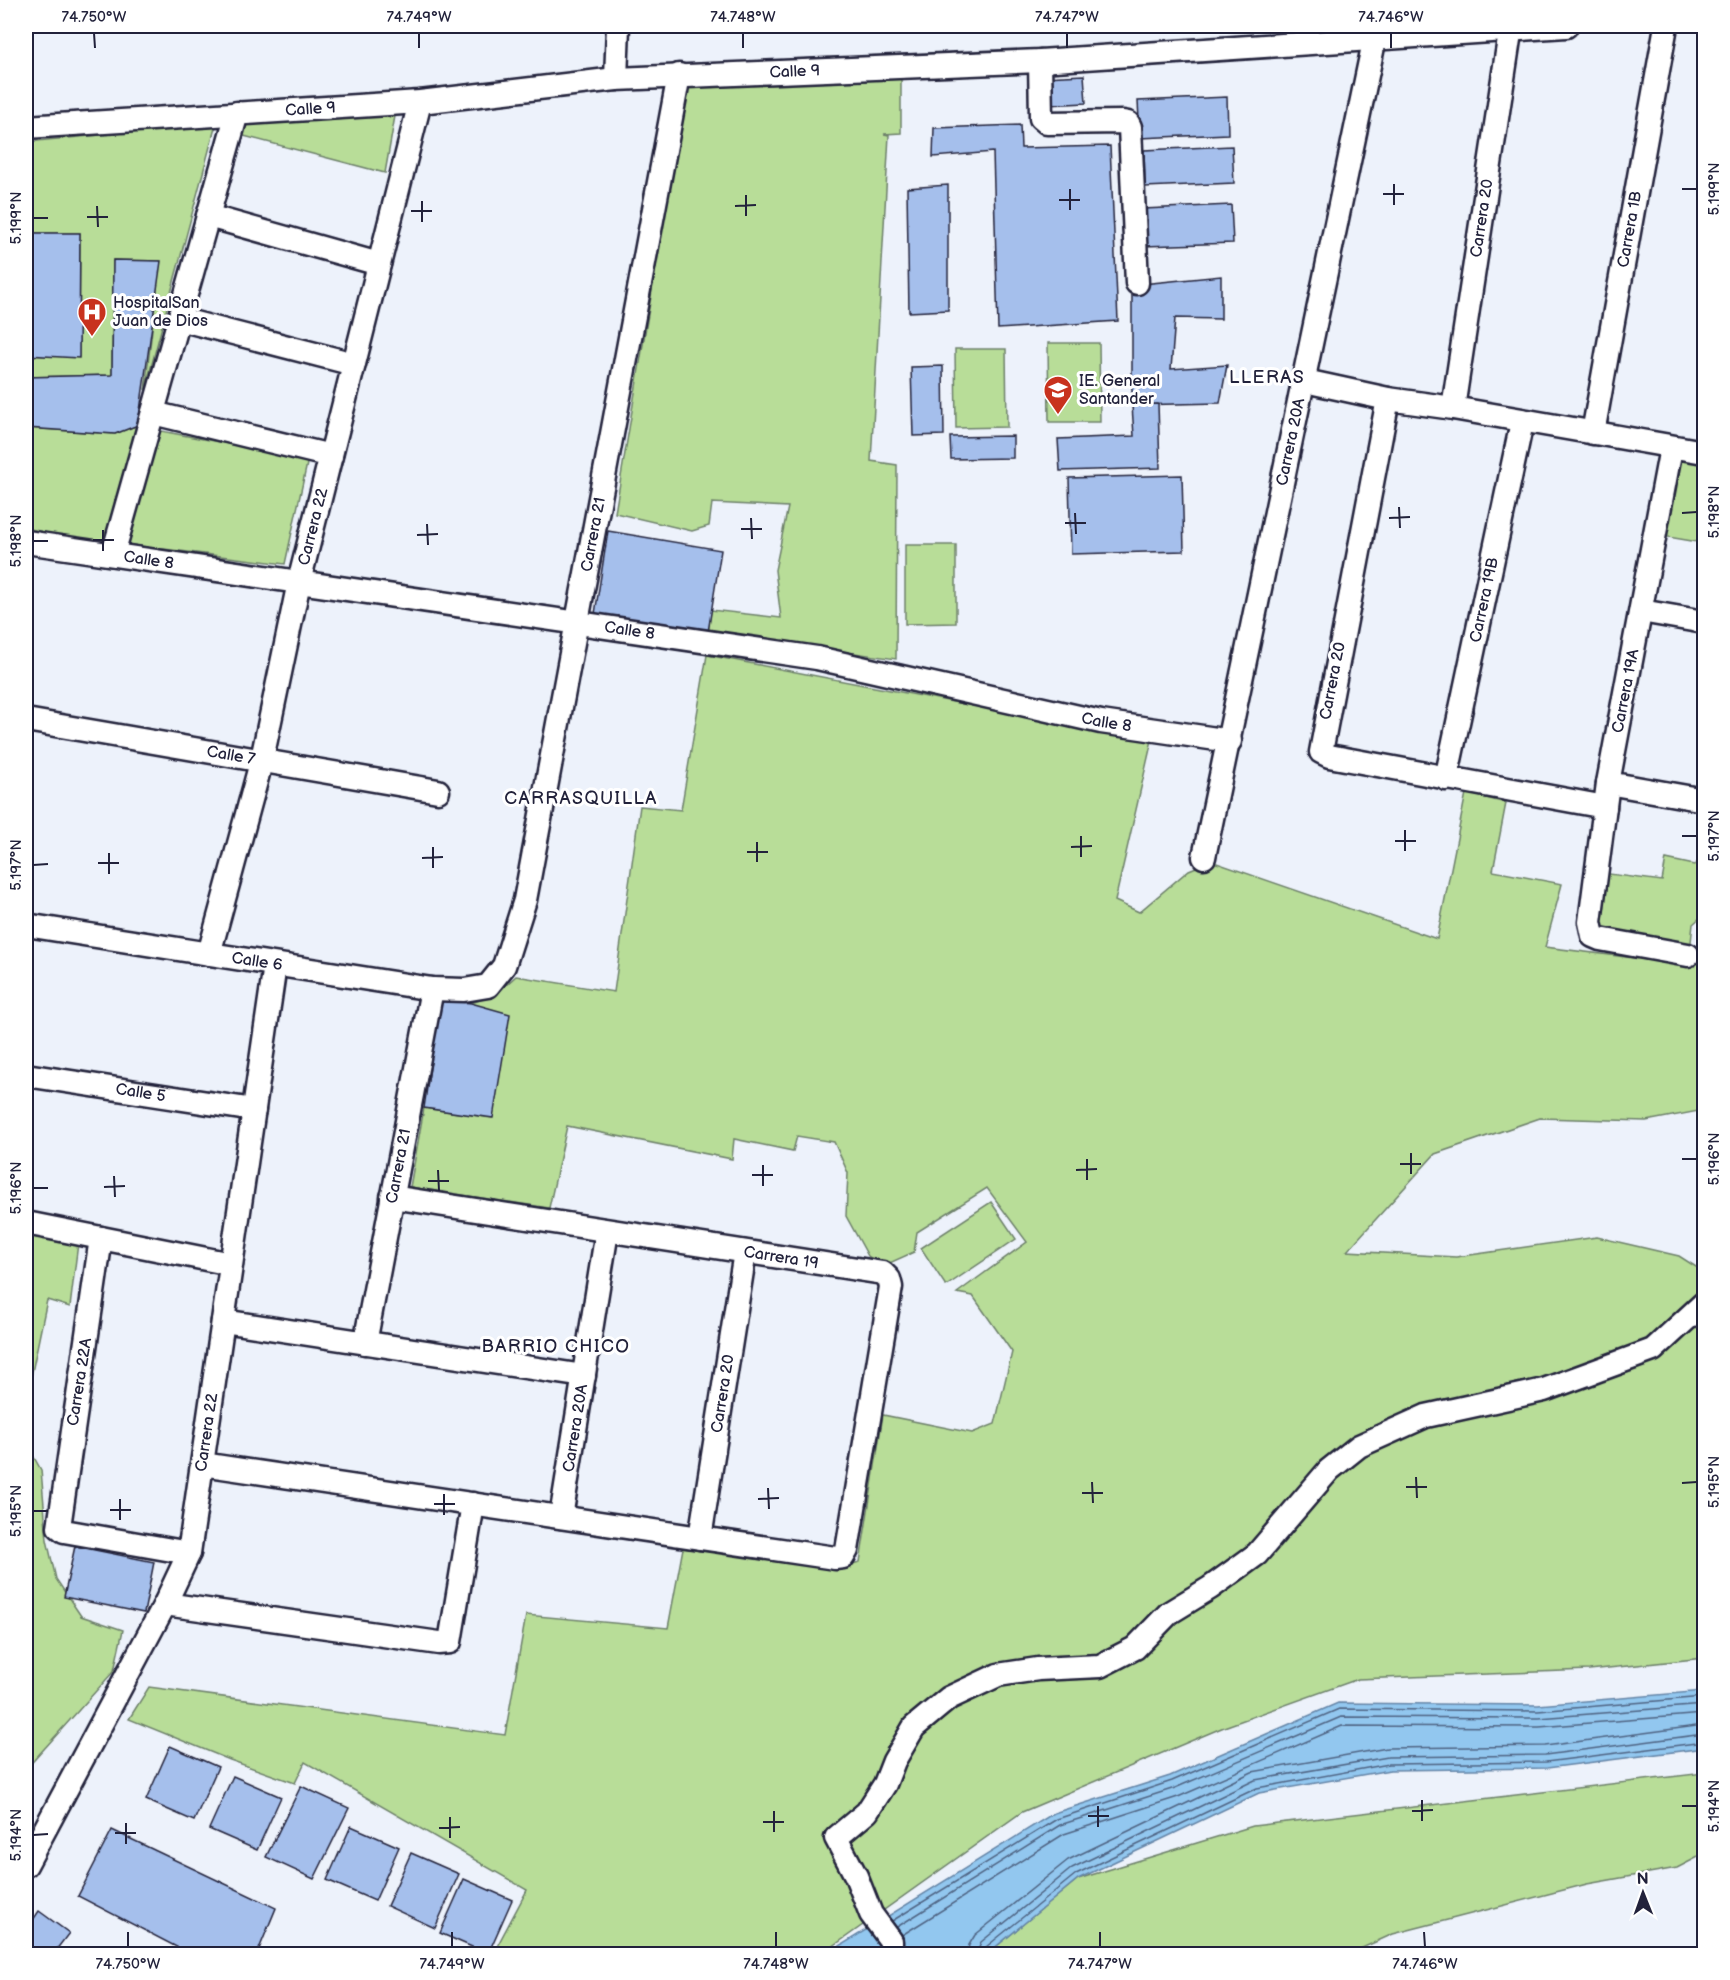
<svg xmlns="http://www.w3.org/2000/svg" width="1730" height="1980" viewBox="0 0 1730 1980" font-family="'Balsamiq Sans',sans-serif">
  <style>
    .green { fill: #b8dd98; stroke: #6d806a; stroke-width: 1.5 }
    .water { fill: #92c7ef; stroke: #6585a7; stroke-width: 1.5 }
    .lines { fill: none; stroke-linecap: round; stroke-linejoin: round }
    .shore { stroke: #4f6483; stroke-width: 1.5 }
    .building { fill: #a5bfec; stroke: #22223b; stroke-width: 1.5 }
    .minor-casing { stroke: #22223b; stroke-width: 27 }
    .minor { stroke: #fff; stroke-width: 22 }
    .ticks { fill: none; stroke: #22223b; stroke-width: 2 }
    .labels { text-anchor: middle; dominant-baseline: central; stroke-width: 6; stroke-linejoin: round; paint-order: stroke }
    .street-label { font-size: 16px; fill: #22223b; stroke: #fff }
    .poi-label { font-size: 16px; fill: #22223b; stroke: #fff; text-anchor: start }
    .neighbourhood-label { font-size: 18px; letter-spacing: 1.5px; fill: #22223b; stroke: #fff }
    .neatline { fill: none; stroke: #22223b; stroke-width: 2 }
    .ticks-label { font-size: 15px; text-anchor: middle; fill: #22223b }
  </style>
  <rect width="100%" height="100%" fill="#edf2fb"/>
  <filter id="ink" filterUnits="userSpaceOnUse"><feTurbulence type="fractalNoise" baseFrequency=".0167" numOctaves="2"/><feDisplacementMap in="SourceGraphic" scale="12" xChannelSelector="R" yChannelSelector="G"/><feConvolveMatrix kernelMatrix="1 2 1 2 8 2 1 2 1" color-interpolation-filters="sRGB"/></filter>
  <g filter="url(#ink)">
    <!-- green -->
    <g class="green">
      <polygon points="901,79 901,133 884,134 889,135 871,461 897,465 896,659 708,632 711,610 781,618 775,570 788,507 712,503 709,526 692,531 615,513 686,86"/>
      <polygon points="395,116 385,173 240,135 247,123"/>
      <polygon points="216,124 145,390 160,261 113,260 112,375 26,377 26,355 79,357 80,233 26,233 26,142"/>
      <polygon points="1048,343 1099,343 1100,422 1049,422"/>
      <polygon points="955,349 1006,349 1007,427 956,428"/>
      <polygon points="138,425 104,546 26,528 26,428 115,434"/>
      <polygon points="156,430 308,459 285,564 123,544"/>
      <polygon points="1678,457 1704,461 1704,543 1662,536"/>
      <polygon points="905,545 956,545 956,623 905,624"/>
      <polygon points="707,655 1152,740 1115,901 1139,912 1189,870 1211,861 1437,939 1466,793 1506,803 1493,871 1562,884 1545,947 1683,964 1704,951 1704,1110 1646,1121 1540,1118 1435,1154 1347,1251 1456,1257 1597,1237 1679,1256 1704,1272 1704,1658 1589,1670 1358,1679 1224,1727 1022,1812 822,1954 493,1954 527,1890 305,1762 295,1783 230,1760 129,1719 149,1687 505,1735 526,1615 668,1628 683,1548 834,1569 860,1562 883,1415 972,1433 995,1424 1012,1352 973,1296 957,1293 1027,1242 987,1188 917,1232 914,1252 883,1266 868,1256 846,1216 848,1173 834,1142 797,1136 793,1151 734,1139 732,1159 567,1126 549,1208 410,1187 424,1108 492,1118 471,1003 495,995 516,976 614,992 640,806 681,810"/>
      <polygon points="1704,857 1704,935 1701,917 1693,924 1690,951 1604,936 1595,921 1602,873 1662,881 1666,859 1694,865"/>
      <polygon points="991,1202 1016,1239 946,1286 921,1248"/>
      <polygon points="26,1232 78,1243 70,1307 47,1300 26,1401"/>
      <polygon points="26,1443 41,1470 47,1540 56,1579 81,1616 123,1630 114,1671 26,1769"/>
      <polygon points="1704,1773 1704,1854 1677,1868 1587,1884 1393,1934 1349,1954 987,1954 1078,1879 1253,1826"/>
    </g>
    <!-- water -->
    <polygon class="water" points="1704,1691 1704,1748 1547,1768 1390,1770 1259,1793 1078,1879 987,1954 827,1954 1054,1813 1170,1776 1338,1703 1538,1705"/>
    <g class="lines">
      <!-- shore -->
      <g class="shore">
        <polyline points="892,1921 1057,1819 1172,1781 1339,1709 1538,1711 1704,1697"/>
        <polyline points="897,1927 1060,1825 1175,1788 1341,1717 1539,1718 1704,1705"/>
        <polyline points="902,1935 1064,1834 1178,1797 1342,1726 1539,1727 1704,1714"/>
        <polyline points="967,1954 969,1945 975,1935 1068,1860 1252,1772 1387,1748 1545,1746 1704,1725"/>
        <polyline points="976,1954 981,1942 1072,1868 1255,1780 1388,1757 1545,1755 1704,1734"/>
        <polyline points="984,1954 986,1947 1076,1874 1257,1788 1389,1764 1546,1762 1704,1742"/>
      </g>
    </g>
    <!-- building -->
    <g class="building">
      <polygon points="1084,75 1086,103 1046,105 1044,77"/>
      <polygon points="1227,97 1228,134 1140,138 1138,101"/>
      <polygon points="1020,125 1021,148 1110,146 1118,321 998,329 993,152 933,157 934,128"/>
      <polygon points="1232,146 1234,183 1145,187 1144,150"/>
      <polygon points="948,185 948,310 909,312 907,188"/>
      <polygon points="1231,205 1233,243 1144,246 1143,209"/>
      <polygon points="26,233 80,233 79,358 26,355"/>
      <polygon points="113,260 161,261 138,425 115,434 26,428 26,377 112,375"/>
      <polygon points="1221,276 1221,319 1175,318 1171,369 1227,365 1220,403 1132,405 1132,285"/>
      <polygon points="943,366 944,435 913,436 911,367"/>
      <polygon points="1158,404 1160,468 1060,471 1058,439 1134,436 1132,405"/>
      <polygon points="1013,436 1013,458 951,459 950,437"/>
      <polygon points="1182,475 1184,551 1071,554 1069,478"/>
      <polygon points="608,531 721,550 708,632 595,614"/>
      <polygon points="440,999 471,1003 510,1014 493,1118 424,1108"/>
      <polygon points="75,1546 154,1562 144,1613 64,1597"/>
      <polygon points="170,1746 218,1767 194,1821 146,1800"/>
      <polygon points="233,1776 281,1797 257,1850 209,1829"/>
      <polygon points="301,1786 349,1808 314,1879 266,1857"/>
      <polygon points="351,1826 399,1847 375,1901 327,1880"/>
      <polygon points="112,1830 276,1908 257,1954 190,1954 78,1896"/>
      <polygon points="411,1853 459,1874 435,1928 387,1906"/>
      <polygon points="464,1879 512,1900 488,1954 440,1933"/>
      <polygon points="39,1911 69,1933 53,1954 26,1954 26,1930"/>
    </g>
    <g class="lines">
      <!-- minor casing -->
      <g class="minor-casing">
        <g id="minor">
          <polyline points="1040,61 1041,118 1047,123 1123,122 1128,123 1130,127 1137,283"/>
          <polyline points="616,79 618,26"/>
          <path id="s1" d="M 26,127 L 420,102 L 616,79 L 1040,61 L 1566,26"/>
          <polyline points="208,216 379,264"/>
          <polyline points="179,319 354,364"/>
          <polyline points="1305,381 1388,399 1453,408 1704,452"/>
          <polyline points="1388,399 1321,752 1329,756 1605,807"/>
          <path id="s2" d="M 1453,408 L 1511,26"/>
          <polyline points="153,413 331,456"/>
          <path id="s3" d="M 1593,433 L 1666,26"/>
          <polyline points="1671,448 1608,783 1590,922 1593,936 1600,939 1688,955"/>
          <path id="s4" d="M 26,542 L 817,658 L 1101,722 L 1230,741"/>
          <polyline points="113,554 237,113"/>
          <polyline points="1641,611 1704,622"/>
          <path id="s5" d="M 26,720 L 438,791"/>
          <path id="s6" d="M 1446,779 L 1522,422"/>
          <polyline points="1608,783 1704,800"/>
          <path id="s7" d="M 1204,857 L 1375,37"/>
          <path id="s8" d="M 26,925 L 432,989 L 464,990 L 488,986 L 504,966 L 525,900 L 679,75"/>
          <path id="s9" d="M 209,954 L 262,759 L 299,582 L 420,102"/>
          <path id="s10" d="M 26,1075 L 254,1110"/>
          <polyline points="26,1223 231,1264"/>
          <polyline points="101,1238 59,1527 64,1531 189,1553"/>
          <polyline points="223,1321 584,1376"/>
          <path id="s11" d="M 365,1343 L 432,989"/>
          <polyline points="202,1464 835,1558 843,1557 847,1550 891,1287 889,1279 883,1273 392,1197"/>
          <path id="s12" d="M 561,1517 L 607,1231"/>
          <path id="s13" d="M 700,1538 L 745,1252"/>
          <polyline points="165,1604 439,1643 450,1642 473,1504"/>
          <path id="s14" d="M 26,1865 L 165,1604 L 189,1553 L 275,965"/>
          <polyline points="891,1954 891,1941 871,1914 856,1876 836,1838 867,1812 885,1784 894,1761 914,1727 949,1698 998,1675 1038,1669 1100,1666 1135,1648 1169,1613 1210,1588 1257,1554 1329,1470 1359,1446 1426,1416 1544,1390 1653,1350 1704,1303"/>
        </g>
      </g>
      <!-- minor -->
      <use href="#minor" class="minor"/>
    </g>
  </g>
  <!-- ticks -->
  <path class="ticks" d="M 94,33 L 95,48M 419,33 L 419,48M 743,33 L 743,48M 1067,33 L 1067,48M 1391,33 L 1391,48M 1394,184 L 1394,205M 1070,189 L 1070,210M 1682,189 L 1697,189M 1383,194 L 1404,194M 746,195 L 746,216M 1059,200 L 1080,200M 422,201 L 422,222M 97,206 L 98,227M 735,206 L 756,205M 411,211 L 432,211M 87,217 L 108,217M 33,218 L 48,218M 1399,507 L 1400,528M 1075,513 L 1076,534M 1682,513 L 1697,512M 751,518 L 752,539M 1389,518 L 1410,517M 1065,523 L 1086,523M 427,524 L 428,545M 741,529 L 762,529M 103,530 L 103,551M 417,535 L 438,534M 93,540 L 114,540M 33,541 L 48,541M 1405,830 L 1405,851M 1081,836 L 1081,857M 1682,836 L 1697,836M 1395,841 L 1416,841M 757,842 L 757,862M 433,847 L 433,868M 1071,847 L 1092,846M 747,852 L 768,852M 109,853 L 109,874M 422,858 L 443,857M 98,863 L 119,863M 33,865 L 48,864M 1411,1153 L 1411,1174M 1087,1159 L 1087,1180M 1682,1159 L 1697,1159M 1400,1164 L 1421,1164M 763,1165 L 763,1186M 438,1170 L 439,1191M 1076,1170 L 1097,1169M 752,1175 L 773,1175M 114,1176 L 115,1197M 428,1181 L 449,1181M 104,1187 L 125,1186M 33,1188 L 48,1188M 1416,1477 L 1417,1498M 1092,1482 L 1093,1503M 1682,1483 L 1697,1482M 1406,1487 L 1427,1487M 768,1488 L 769,1509M 1082,1493 L 1103,1493M 444,1494 L 444,1515M 120,1499 L 120,1520M 758,1499 L 779,1498M 434,1504 L 455,1504M 110,1510 L 131,1510M 33,1511 L 48,1511M 1422,1800 L 1422,1821M 1098,1806 L 1098,1827M 1682,1806 L 1697,1806M 774,1811 L 774,1832M 1412,1811 L 1433,1810M 1088,1816 L 1109,1816M 450,1817 L 450,1838M 763,1822 L 784,1822M 126,1823 L 126,1844M 439,1828 L 460,1827M 115,1833 L 136,1833M 33,1835 L 48,1834M 128,1932 L 128,1947M 452,1932 L 452,1947M 776,1932 L 776,1947M 1100,1932 L 1100,1947M 1424,1932 L 1425,1947"/>
  <!-- icons -->
  <defs>
    <g id="hospital-pin" transform="scale(1.5)"><path d="M0 17L-7.5 6A9.5 9.5 0 1 1 7.5 6Z" fill="#c8321e" stroke="#fff"/><path d="M-5-5h3v3.5h4V-5h3V5h-3V1.5h-4V5h-3Z" fill="#fff"/></g>
    <g id="school-pin" transform="scale(1.5)"><path d="M0 17L-7.5 6A9.5 9.5 0 1 1 7.5 6Z" fill="#c8321e" stroke="#fff"/><path d="M0-5L7-2L0 1L-7-2ZM-4 1L0 2.5L4 1V4Q0 6-4 4Z" fill="#fff"/></g>
  </defs>
  <g fill-rule="evenodd">
    <use href="#hospital-pin" x="92" y="312"/>
    <use href="#school-pin" x="1058" y="390"/>
  </g>
  <g class="labels">
    <!-- street labels -->
    <g class="street-label">
      <text stroke="none"><textPath href="#s1" startOffset="771">Calle 9</textPath></text>
      <text stroke="none"><textPath href="#s1" startOffset="285">Calle 9</textPath></text>
      <text stroke="none"><textPath href="#s2" startOffset="192">Carrera 20</textPath></text>
      <text stroke="none"><textPath href="#s3" startOffset="207">Carrera 1B</textPath></text>
      <text stroke="none"><textPath href="#s7" startOffset="424">Carrera 20A</textPath></text>
      <text stroke="none"><textPath href="#s9" startOffset="440">Carrera 22</textPath></text>
      <text stroke="none"><textPath href="#s8" startOffset="934">Carrera 21</textPath></text>
      <text stroke="none"><textPath href="#s4" startOffset="124">Calle 8</textPath></text>
      <text stroke="none"><textPath href="#s6" startOffset="183">Carrera 19B</textPath></text>
      <text stroke="none"><textPath href="#s4" startOffset="610">Calle 8</textPath></text>
      <text transform="translate(1333 681) rotate(-79)">Carrera 20</text>
      <text transform="translate(1626 691) rotate(-79)">Carrera 19A</text>
      <text stroke="none"><textPath href="#s4" startOffset="1096">Calle 8</textPath></text>
      <text stroke="none"><textPath href="#s5" startOffset="208">Calle 7</textPath></text>
      <text stroke="none"><textPath href="#s8" startOffset="234">Calle 6</textPath></text>
      <text stroke="none"><textPath href="#s10" startOffset="116">Calle 5</textPath></text>
      <text stroke="none"><textPath href="#s11" startOffset="180">Carrera 21</textPath></text>
      <text transform="translate(781 1258) rotate(9)">Carrera 19</text>
      <text transform="translate(80 1382) rotate(-81)">Carrera 22A</text>
      <text stroke="none"><textPath href="#s13" startOffset="146">Carrera 20</textPath></text>
      <text stroke="none"><textPath href="#s12" startOffset="90">Carrera 20A</textPath></text>
      <text stroke="none"><textPath href="#s14" startOffset="474">Carrera 22</textPath></text>
    </g>
    <!-- poi labels -->
    <g class="poi-label">
      <text x="113" y="303">HospitalSan<tspan x="113" dy="18">Juan de Dios</tspan></text>
      <text x="1079" y="381">IE. General<tspan x="1079" dy="18">Santander</tspan></text>
    </g>
    <!-- neighbourhood labels -->
    <g class="neighbourhood-label">
      <text x="1267" y="377">LLERAS</text>
      <text x="581" y="798">CARRASQUILLA</text>
      <text x="556" y="1346">BARRIO CHICO</text>
    </g>
  </g>
  <!-- margin -->
  <rect width="1730" height="1980" fill="none" stroke="#fff" stroke-width="66"/>
  <!-- north arrow -->
  <g transform="translate(1643 1893) rotate(359)" stroke="#ffffff" stroke-width="4.5" paint-order="stroke">
  <path d="M0-4.5L10 22L0 15L-10 22Z" fill="#22223b"/>
  <text y="-9" font-size="16" font-weight="bold" text-anchor="middle" fill="#22223b">N</text>
  </g>
  <rect x="33" y="33" width="1664" height="1914" class="neatline"/>
  <g class="ticks-label">
    <text x="94" y="22">74.750°W</text>
    <text x="419" y="22">74.749°W</text>
    <text x="743" y="22">74.748°W</text>
    <text x="1067" y="22">74.747°W</text>
    <text x="1391" y="22">74.746°W</text>
    <text transform="translate(1714 189) rotate(-90)" y="5">5.199°N</text>
    <text transform="translate(16 218) rotate(-90)" y="5">5.199°N</text>
    <text transform="translate(1714 512) rotate(-90)" y="5">5.198°N</text>
    <text transform="translate(16 541) rotate(-90)" y="5">5.198°N</text>
    <text transform="translate(1714 836) rotate(-90)" y="5">5.197°N</text>
    <text transform="translate(16 865) rotate(-90)" y="5">5.197°N</text>
    <text transform="translate(1714 1159) rotate(-90)" y="5">5.196°N</text>
    <text transform="translate(16 1188) rotate(-90)" y="5">5.196°N</text>
    <text transform="translate(1714 1482) rotate(-90)" y="5">5.195°N</text>
    <text transform="translate(16 1511) rotate(-90)" y="5">5.195°N</text>
    <text transform="translate(1714 1806) rotate(-90)" y="5">5.194°N</text>
    <text transform="translate(16 1835) rotate(-90)" y="5">5.194°N</text>
    <text x="128" y="1969">74.750°W</text>
    <text x="452" y="1969">74.749°W</text>
    <text x="776" y="1969">74.748°W</text>
    <text x="1100" y="1969">74.747°W</text>
    <text x="1425" y="1969">74.746°W</text>
  </g>
</svg>
